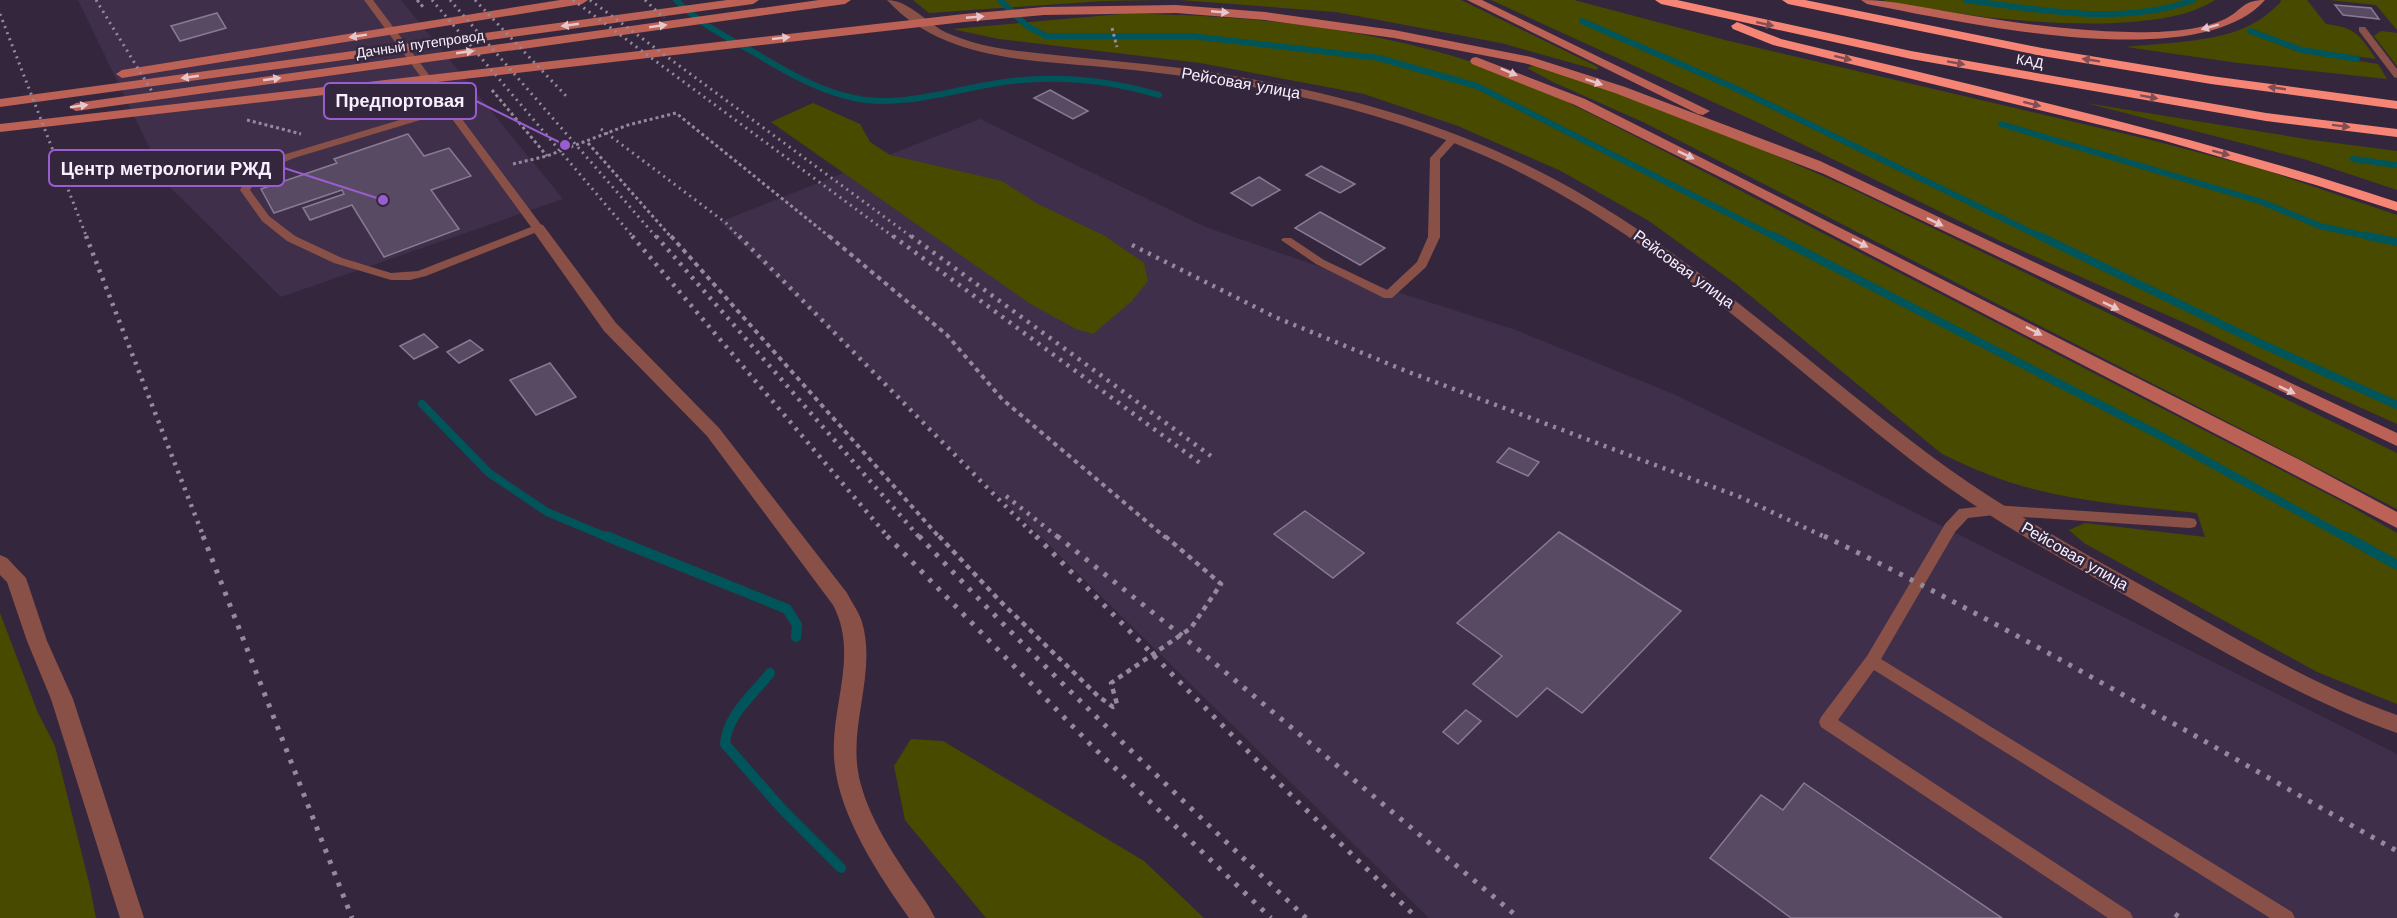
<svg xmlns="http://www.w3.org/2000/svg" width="2397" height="918" viewBox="0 0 2397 918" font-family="'Work Sans',sans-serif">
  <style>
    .built { fill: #3f2f4a }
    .green { fill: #484a00 }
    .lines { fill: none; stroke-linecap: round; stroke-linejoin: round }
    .stream-far2 { stroke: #00555a; stroke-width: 6 }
    .stream-far1 { stroke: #00555a; stroke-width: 8 }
    .stream { stroke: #00555a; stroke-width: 10 }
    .building { fill: #574a62; stroke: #897a94; stroke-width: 1.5 }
    .path-far2 { stroke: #958a9c; stroke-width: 3; stroke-dasharray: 3 3; stroke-linecap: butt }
    .path-far1 { stroke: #958a9c; stroke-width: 4; stroke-dasharray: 4.5 4.5; stroke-linecap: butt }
    .path { stroke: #958a9c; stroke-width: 4.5; stroke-dasharray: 5 5; stroke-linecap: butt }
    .lane { fill: #895048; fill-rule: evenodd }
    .street { fill: #895048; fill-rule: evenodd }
    .secondary { fill: #bc6155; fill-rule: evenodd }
    .highway { fill: #f68576; fill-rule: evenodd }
    .rail-far2 { stroke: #948a9c; stroke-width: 3; stroke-dasharray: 2 4.5; stroke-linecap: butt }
    .rail-far1 { stroke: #948a9c; stroke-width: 4.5; stroke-dasharray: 3 6; stroke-linecap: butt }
    .rail { stroke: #948a9c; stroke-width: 5; stroke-dasharray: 4 8; stroke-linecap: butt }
    .oneway { fill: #e6c5cb }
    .oneway2 { fill: #824d54 }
    .labels { text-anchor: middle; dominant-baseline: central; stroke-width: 5; stroke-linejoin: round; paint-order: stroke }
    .far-street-label { font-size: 14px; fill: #f8f0fe; stroke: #34273d }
    .street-label { font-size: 16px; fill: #f8f0fe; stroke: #34273d }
    .leader { fill: none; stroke: #9a5dcf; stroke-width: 2 }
    .callout-dot { fill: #9a5dcf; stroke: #34273d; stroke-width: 2 }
    .callout { fill: #34273d; stroke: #9a5dcf; stroke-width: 2 }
    .callout-label { font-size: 18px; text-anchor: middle; font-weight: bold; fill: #f8f0fe }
  </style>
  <rect width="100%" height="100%" fill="#34273d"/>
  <!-- built -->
  <g class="built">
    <polygon points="78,0 401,0 563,199 281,297 167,184"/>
    <polygon points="980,119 1208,228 1347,276 1513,329 1671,393 1804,457 2397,754 2397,918 1429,918 720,222"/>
  </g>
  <!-- green -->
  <g class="green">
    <polygon points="913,0 1162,0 1103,1 929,13"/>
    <polygon points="1180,0 1461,0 1598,67 1597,70 1501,43 1336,12"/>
    <polygon points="1491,0 1574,0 1725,40 2147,139 2262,169 2397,215 2397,424 2315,387 2196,328 2000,241 1759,123"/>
    <path d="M 1882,0 L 2215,0 C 2151,43 1957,17 1882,0 Z"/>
    <path d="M 2281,0 L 2307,0 L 2326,24 C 2356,28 2359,34 2376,59 L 2298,48 L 2254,30 L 2249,33 L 2296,51 L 2378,64 L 2387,79 L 2238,63 L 2126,47 C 2162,43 2223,42 2254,23 C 2264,18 2272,10 2280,3 Z"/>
    <polygon points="2330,0 2397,0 2397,30 2376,5"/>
    <path d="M 1121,14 C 1241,13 1394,30 1505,74 C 1557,95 1607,122 1656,147 L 2345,503 L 2397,533 L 2397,704 L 2317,672 L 2084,543 L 2069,530 L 2085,523 L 2205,537 L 2197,513 C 2144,507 2089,503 2037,490 C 2004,482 1973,469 1942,454 L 1736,284 L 1649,221 L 1561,171 L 1458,126 L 1364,94 L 1200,63 L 999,39 L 952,29 Z"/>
    <polygon points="2381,31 2397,33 2397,66 2374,36"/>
    <polygon points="1535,65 1647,103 1729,135 1848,187 2397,453 2397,509 1645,123 1553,82 1527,68"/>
    <polygon points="813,103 860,124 870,142 890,155 1002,181 1036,203 1105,236 1144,263 1148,281 1132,301 1093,334 1076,329 1029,303 771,122"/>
    <polygon points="2086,103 2312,140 2397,151 2397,190 2307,160"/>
    <polygon points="0,613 38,713 55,746 90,887 96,918 0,918"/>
    <polygon points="911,739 943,741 1144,861 1204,918 986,918 905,820 894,766"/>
  </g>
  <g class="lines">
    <!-- stream-far2 -->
    <g class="stream-far2">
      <path d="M 676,0 C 698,23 728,38 755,53 C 785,71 819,91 854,98 C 900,108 952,90 998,83 C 1053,74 1105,79 1159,95"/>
      <polyline points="1000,0 1027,26 1046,36 1191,36 1379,58 1477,86 1777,238"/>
      <path d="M 1966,0 C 2036,10 2125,26 2193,0"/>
      <polyline points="1582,21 1735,88 2043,238"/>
      <polyline points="2250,31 2302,50 2357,59"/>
      <polyline points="2001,124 2262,202 2320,226 2376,238"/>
      <polyline points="2353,159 2397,165"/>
    </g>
    <!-- stream-far1 -->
    <g class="stream-far1">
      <polyline points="1774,236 2165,438 2347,538"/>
      <polyline points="2040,236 2264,345 2397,405"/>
      <polyline points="2368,236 2397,242"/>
      <polyline points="422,404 489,473 547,512 609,538"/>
    </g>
    <!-- stream -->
    <g class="stream">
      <polyline points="606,536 787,609 797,625 796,637"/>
      <polyline points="2345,536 2397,565"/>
      <path d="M 770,673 C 753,695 727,715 725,744 L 782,809 L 841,868"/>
    </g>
  </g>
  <!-- building -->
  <g class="building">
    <polygon points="2335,5 2371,8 2379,19 2343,15"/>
    <polygon points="217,13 226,28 180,41 171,26"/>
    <polygon points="1050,90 1088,111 1073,119 1034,98"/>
    <polygon points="408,134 424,156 449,148 471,176 431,190 459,229 384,257 352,205 310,220 303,208 344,194 342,190 274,213 261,189 337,163 334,159"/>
    <polygon points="1321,166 1355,184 1340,193 1306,175"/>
    <polygon points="1259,177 1280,190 1252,206 1231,193"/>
    <polygon points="1320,212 1385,248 1360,265 1295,228"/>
    <polygon points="424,334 438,347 414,359 400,346"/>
    <polygon points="470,340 483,350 459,363 447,352"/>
    <polygon points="550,363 576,397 536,415 510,380"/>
    <polygon points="1509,448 1539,462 1528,476 1497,462"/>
    <polygon points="1305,511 1364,553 1333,578 1274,534"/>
    <polygon points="1559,532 1681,611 1582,713 1547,688 1517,717 1473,684 1502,656 1457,623"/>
    <polygon points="1466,710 1481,721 1458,744 1443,732"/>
    <polygon points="1804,783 2002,918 1791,918 1710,858 1761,795 1783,810"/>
  </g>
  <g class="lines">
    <!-- path-far2 -->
    <g class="path-far2">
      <polyline points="417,0 424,8"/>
      <polyline points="1112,28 1117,47"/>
      <polyline points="492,90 547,156"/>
      <polyline points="247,120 301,134"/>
      <polyline points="588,143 672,238"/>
      <polyline points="513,164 547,156 628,125 676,113 831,238"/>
    </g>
    <!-- path-far1 -->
    <g class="path-far1">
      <polyline points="671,236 940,538"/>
      <polyline points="829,236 947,335 1002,399 1166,538"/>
    </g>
    <!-- path -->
    <polyline class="path" points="939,536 999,600 1098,696 1113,707 1117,704 1111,683 1191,628 1221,584 1165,536"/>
    <!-- lane -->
    <g class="lane">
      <path d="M 364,0 L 373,0 L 542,226 L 542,230 L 426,276 L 410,280 L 391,280 L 334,263 L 287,241 L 262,221 L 240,190 L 253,168 L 286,154 L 443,107 ZM 447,112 L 531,227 L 418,271 L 391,273 L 342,258 L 295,236 L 269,216 L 250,190 L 261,172 L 294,158 Z"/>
      <polygon points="2359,27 2365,27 2397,69 2397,78 2394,77 2359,31"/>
      <polygon points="1454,135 1459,138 1440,159 1440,237 1426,267 1392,298 1384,298 1316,264 1281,240 1283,238 1291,238 1324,260 1387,290 1417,262 1428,237 1430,158 1450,136"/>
      <polygon points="1994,505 2190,518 2195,519 2197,523 2195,527 2190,528 1994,515 1968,518 1955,532 1881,659 2292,912 2295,918 2270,918 1874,670 1838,720 2130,912 2133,918 2108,918 1821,727 1819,722 1821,717 1867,656 1945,524 1959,509"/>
    </g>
    <!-- street -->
    <g class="street">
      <path d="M 887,0 C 908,0 926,22 945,32 C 969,43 994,48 1019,51 C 1076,58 1133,62 1189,69 C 1316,87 1443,119 1556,180 C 1692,253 1804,361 1927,453 C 2003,510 2086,554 2168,600 C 2243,642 2316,687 2397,715 L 2397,733 C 2304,700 2222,651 2137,602 C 2060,558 1982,515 1911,460 C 1772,352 1643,223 1478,153 C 1399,119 1316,98 1231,83 C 1188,76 1146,71 1103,67 C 1028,60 942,60 887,0 Z"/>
      <path d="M 538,224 L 543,225 L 616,323 L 719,428 L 847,593 C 852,603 859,612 862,622 C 877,673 848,725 859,777 C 867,813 888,846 908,876 C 917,890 928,903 935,918 L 909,918 C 878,874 837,813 834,757 C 831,705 859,654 833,605 L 707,436 L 604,331 L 531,228 Z"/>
      <polygon points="0,555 7,558 26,578 47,641 73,699 144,918 120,918 51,699 27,641 7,582 0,575"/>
    </g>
    <!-- secondary -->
    <g class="secondary">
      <polygon points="560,0 588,0 582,4 122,78 116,74 122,70"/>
      <polygon points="727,0 759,0 753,4 0,107 0,99"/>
      <polygon points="819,0 851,0 845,4 76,111 69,107 76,103"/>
      <polygon points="1467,0 1482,0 1710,111 1703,115 1698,114"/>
      <path d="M 1861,0 C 1894,0 1924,8 1956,13 C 2014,23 2072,31 2130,32 C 2158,33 2200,31 2225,19 C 2243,10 2242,0 2265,0 C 2198,77 1957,21 1867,4 Z"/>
      <polygon points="1176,5 1265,12 1394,30 1531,57 1625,87 1820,161 2397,433 2397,446 1824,174 1615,93 1528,64 1394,38 1265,20 1176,13 1044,15 964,22 0,132 0,124 964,14 1044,7"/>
      <polygon points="1476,57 1585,99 2300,460 2397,512 2397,528 1736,185 1575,105 1472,64 1470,61 1472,58"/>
    </g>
    <!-- highway -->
    <g class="highway">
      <polygon points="1655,0 1677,0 1911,51 2266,113 2397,129 2397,137 2266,121 1911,59 1661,4"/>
      <polygon points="1782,0 1805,0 2042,48 2211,76 2397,101 2397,109 2211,84 2042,56 1788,4"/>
      <path d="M 1737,22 L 1781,39 C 1988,89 2195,135 2397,202 L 2397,211 L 2316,185 L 2162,140 L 1773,45 L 1733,29 L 1731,26 Z"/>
    </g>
    <!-- rail-far2 -->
    <g class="rail-far2">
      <polyline points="96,0 153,93"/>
      <polyline points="432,0 634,238"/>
      <polyline points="450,0 657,238"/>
      <polyline points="475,0 568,98"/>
      <polyline points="573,0 895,238"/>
      <polyline points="590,0 913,238"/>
      <polyline points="645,0 664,18"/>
      <polyline points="0,14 87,238"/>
      <polyline points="601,129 726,223 740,238"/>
    </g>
    <!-- rail-far1 -->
    <g class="rail-far1">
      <polyline points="86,236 204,538"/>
      <polyline points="632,236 889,538"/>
      <polyline points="656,236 920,538"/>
      <polyline points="739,236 1037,538"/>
      <polyline points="893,236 1204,466"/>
      <polyline points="911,236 1215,459"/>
      <polyline points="1132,245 1275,317 1406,371 1740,497 1827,538"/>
      <polyline points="1006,496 1059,538"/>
    </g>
    <!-- rail -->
    <g class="rail">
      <polyline points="203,536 352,918"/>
      <polyline points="887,536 1092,746 1271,918"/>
      <path d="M 919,536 C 1043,669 1175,793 1306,918"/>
      <polyline points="1036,536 1291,795 1417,918"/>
      <polyline points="1057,536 1181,635 1519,918"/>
      <path d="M 1824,536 C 2020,631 2207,744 2397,851"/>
      <polyline points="2175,914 2181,918"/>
    </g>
  </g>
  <!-- one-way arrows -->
  <defs><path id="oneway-solid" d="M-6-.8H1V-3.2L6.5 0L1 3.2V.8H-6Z" transform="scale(1.5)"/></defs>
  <g class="oneway">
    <use href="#oneway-solid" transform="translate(1220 12) rotate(5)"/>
    <use href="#oneway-solid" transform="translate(975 17) rotate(-5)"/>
    <use href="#oneway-solid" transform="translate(570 25) rotate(172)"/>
    <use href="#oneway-solid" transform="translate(658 26) rotate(-8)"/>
    <use href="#oneway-solid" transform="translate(2210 27) rotate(165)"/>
    <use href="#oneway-solid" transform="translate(358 36) rotate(171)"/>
    <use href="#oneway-solid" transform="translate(781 38) rotate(-6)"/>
    <use href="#oneway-solid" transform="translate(465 52) rotate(-8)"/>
    <use href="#oneway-solid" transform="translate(1509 72) rotate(23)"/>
    <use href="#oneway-solid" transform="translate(190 77) rotate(172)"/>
    <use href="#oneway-solid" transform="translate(272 79) rotate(-8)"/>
    <use href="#oneway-solid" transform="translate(1594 82) rotate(18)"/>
    <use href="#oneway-solid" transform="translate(79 106) rotate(-8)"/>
    <use href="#oneway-solid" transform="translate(1686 155) rotate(26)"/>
    <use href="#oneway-solid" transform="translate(1935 222) rotate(26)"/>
    <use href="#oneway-solid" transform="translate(1860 243) rotate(27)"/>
    <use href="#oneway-solid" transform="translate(2111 306) rotate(26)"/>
    <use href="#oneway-solid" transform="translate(2034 331) rotate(27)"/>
    <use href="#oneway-solid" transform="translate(2287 390) rotate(25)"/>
  </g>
  <g class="oneway2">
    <use href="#oneway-solid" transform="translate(1765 24) rotate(12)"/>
    <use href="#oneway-solid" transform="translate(1843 58) rotate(14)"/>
    <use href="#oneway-solid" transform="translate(2091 60) rotate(-171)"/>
    <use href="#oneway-solid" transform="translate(1956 63) rotate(10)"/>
    <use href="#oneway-solid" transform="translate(2277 88) rotate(-172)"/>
    <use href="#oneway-solid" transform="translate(2149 97) rotate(10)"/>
    <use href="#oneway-solid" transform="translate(2032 104) rotate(14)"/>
    <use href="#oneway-solid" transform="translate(2341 126) rotate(7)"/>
    <use href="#oneway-solid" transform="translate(2221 153) rotate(15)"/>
  </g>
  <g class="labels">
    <!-- far-street labels -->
    <g class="far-street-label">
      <text transform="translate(420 44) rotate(-8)">Дачный путепровод</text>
      <text transform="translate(2030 61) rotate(10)">КАД</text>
    </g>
    <!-- street labels -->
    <g class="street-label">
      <text transform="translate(1241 83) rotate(10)">Рейсовая улица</text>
      <text transform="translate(1684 269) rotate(36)">Рейсовая улица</text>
      <text transform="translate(2075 556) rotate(30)">Рейсовая улица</text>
    </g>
  </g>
  <!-- callouts -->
  <path class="leader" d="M565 145L476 101M383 200L284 168"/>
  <g class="callout-dot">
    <circle cx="565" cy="145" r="6"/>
    <circle cx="383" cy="200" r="6"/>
  </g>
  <g class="callout">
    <rect x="324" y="83" width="152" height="36" rx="6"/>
    <rect x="49" y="150" width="235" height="36" rx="6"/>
  </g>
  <g class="callout-label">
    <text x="400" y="107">Предпортовая</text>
    <text x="166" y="175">Центр метрологии РЖД</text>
  </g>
</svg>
